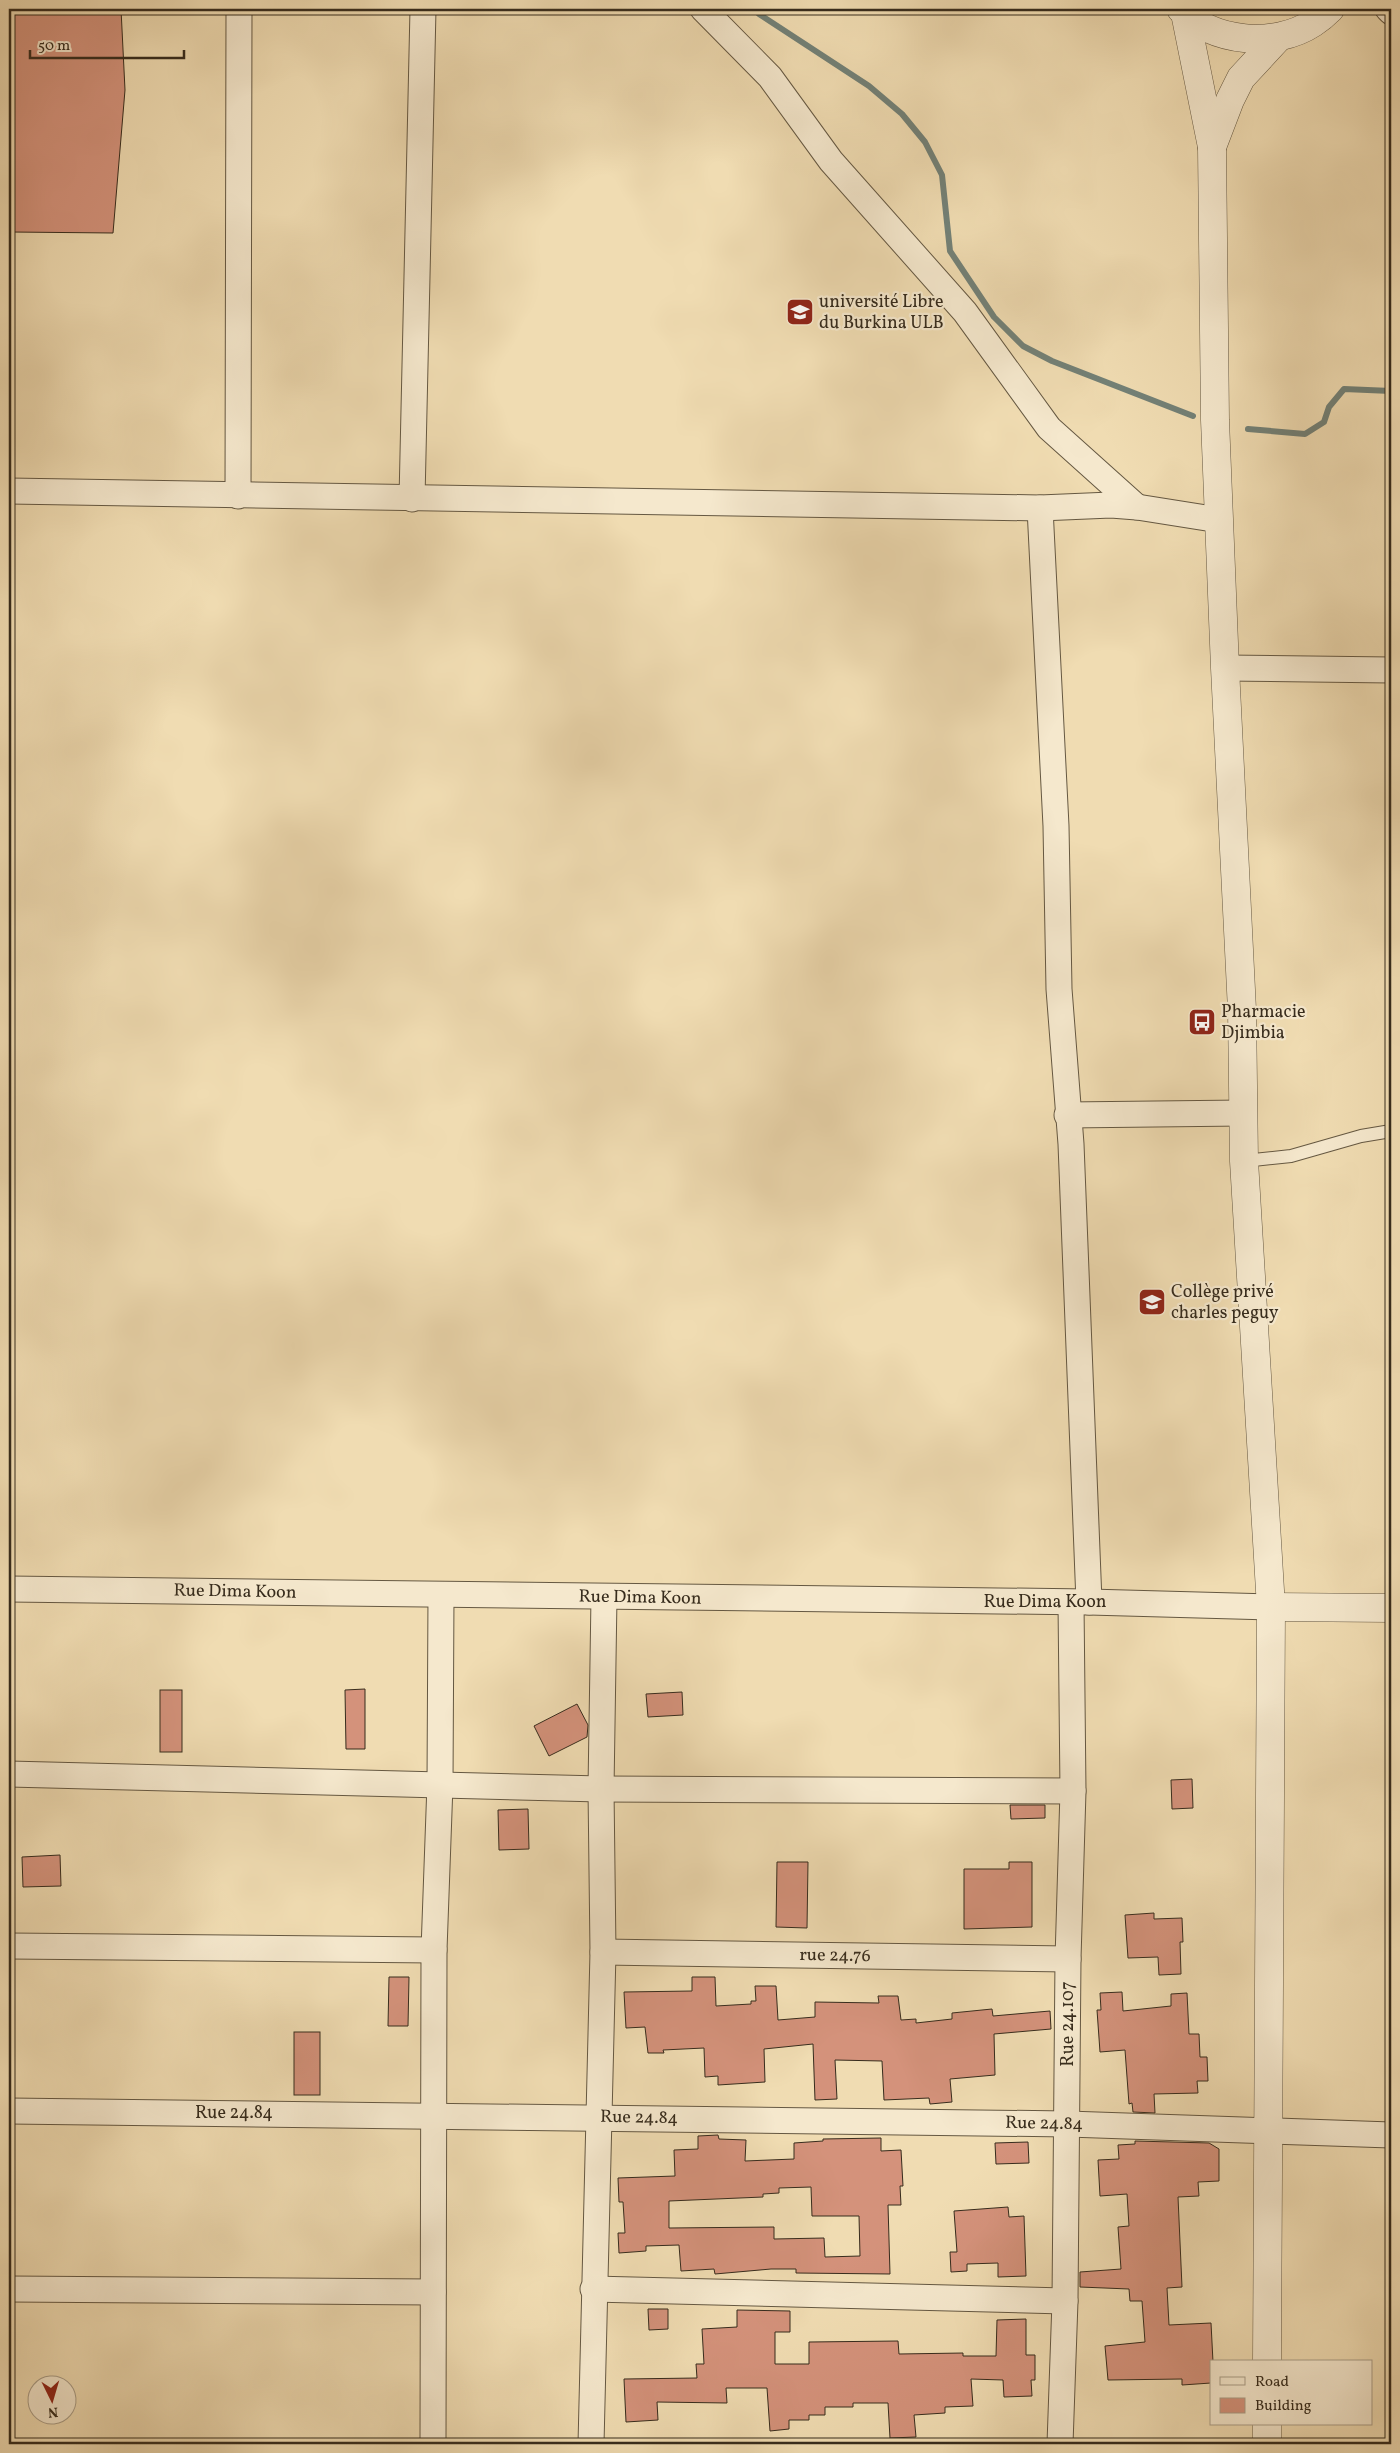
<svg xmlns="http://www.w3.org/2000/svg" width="1400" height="2453" viewBox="0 0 1400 2453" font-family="Vollkorn,serif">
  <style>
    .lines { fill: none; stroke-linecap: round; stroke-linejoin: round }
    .stream { stroke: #738177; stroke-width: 6 }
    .building { fill: #d4927b; stroke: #372c1d; fill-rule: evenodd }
    .service-casing { stroke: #655842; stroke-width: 14 }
    .minor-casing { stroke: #655842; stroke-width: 27 }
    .tertiary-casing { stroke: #655842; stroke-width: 29 }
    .service { stroke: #f5e8cd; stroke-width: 12 }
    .minor { stroke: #f5e8cd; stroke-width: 25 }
    .tertiary { stroke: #f5e8cd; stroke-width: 28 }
    .labels { text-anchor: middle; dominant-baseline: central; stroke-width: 4.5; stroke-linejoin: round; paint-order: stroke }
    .poi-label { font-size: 18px; fill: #372c1d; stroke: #f5e8cd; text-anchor: start }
    .street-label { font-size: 18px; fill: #372c1d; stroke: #f5e8cd }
  </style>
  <rect width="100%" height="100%" fill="#f0dcb2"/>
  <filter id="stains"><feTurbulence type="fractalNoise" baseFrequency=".004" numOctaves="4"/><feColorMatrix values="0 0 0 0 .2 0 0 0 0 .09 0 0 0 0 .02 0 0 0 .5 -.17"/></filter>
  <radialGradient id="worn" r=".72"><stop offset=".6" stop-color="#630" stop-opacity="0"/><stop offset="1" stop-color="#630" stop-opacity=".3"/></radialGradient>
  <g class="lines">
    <!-- stream -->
    <g class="stream">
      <polyline points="759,14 869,86 902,114 925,142 942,175 950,251 994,317 1023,346 1052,361 1193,416"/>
      <polyline points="1248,429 1305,434 1324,422 1329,407 1344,389 1391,391"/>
    </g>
  </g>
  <!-- building -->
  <g class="building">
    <polygon points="9,9 121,9 125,90 113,233 11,232"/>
    <polygon points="365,1689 365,1749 346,1749 345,1690"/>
    <rect x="160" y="1690" width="22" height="62"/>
    <polygon points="682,1692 683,1715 648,1717 646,1694"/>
    <polygon points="577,1704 588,1725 587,1737 549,1756 534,1726"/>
    <polygon points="1192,1779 1193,1808 1172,1809 1171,1780"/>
    <polygon points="1010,1805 1045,1805 1045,1818 1011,1819"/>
    <polygon points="528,1809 529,1849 499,1850 498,1810"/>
    <polygon points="60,1855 61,1886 23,1887 22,1857"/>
    <polygon points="777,1862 808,1862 807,1928 776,1927"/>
    <polygon points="1009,1862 1032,1862 1032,1927 964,1929 964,1869 1009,1869"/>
    <polygon points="1154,1913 1154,1919 1182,1918 1183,1942 1180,1942 1181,1974 1159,1975 1158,1957 1128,1958 1125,1915"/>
    <polygon points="389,1977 409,1977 408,2026 388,2026"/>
    <polygon points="692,1977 715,1977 716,2006 751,2004 751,2001 756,2001 755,1986 776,1986 778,2020 815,2017 815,2002 879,2003 878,1996 898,1996 901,2020 916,2019 916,2023 952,2019 952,2013 992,2009 993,2016 1050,2011 1051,2029 994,2034 995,2075 950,2079 952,2102 930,2104 929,2098 884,2100 882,2061 835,2060 837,2099 815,2100 813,2044 764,2049 765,2082 718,2085 718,2076 705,2077 704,2048 663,2050 664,2053 648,2053 645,2027 626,2028 624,1992 692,1991"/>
    <polygon points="1122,1992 1123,2011 1171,2006 1171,1994 1187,1993 1189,2034 1199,2034 1200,2057 1207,2057 1208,2081 1197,2081 1198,2093 1154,2094 1155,2113 1133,2112 1132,2103 1129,2104 1125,2050 1100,2052 1097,2010 1101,2010 1100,1993"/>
    <rect x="294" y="2032" width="26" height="63"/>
    <path d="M 718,2135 L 719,2139 L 746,2140 L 745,2161 L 794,2159 L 794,2143 L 823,2141 L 823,2139 L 881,2138 L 881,2151 L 901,2150 L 903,2186 L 900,2186 L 901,2205 L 888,2205 L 890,2274 L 796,2273 L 796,2269 L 771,2269 L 715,2274 L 714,2269 L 681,2271 L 679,2245 L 646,2246 L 646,2251 L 619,2253 L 618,2233 L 625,2233 L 623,2202 L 619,2202 L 618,2178 L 675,2176 L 674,2150 L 698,2149 L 698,2136 ZM 811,2187 L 812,2216 L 859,2216 L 860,2256 L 825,2257 L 824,2238 L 774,2239 L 774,2227 L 669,2228 L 669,2201 L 763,2197 L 763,2194 L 779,2193 L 779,2188 Z"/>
    <polygon points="1135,2141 1209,2143 1219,2149 1219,2181 1198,2182 1199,2196 1178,2197 1182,2287 1167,2288 1169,2325 1211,2323 1213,2362 1211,2383 1182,2385 1182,2379 1108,2380 1105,2346 1145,2342 1142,2301 1130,2301 1129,2289 1080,2287 1080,2272 1121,2269 1118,2227 1129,2226 1127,2194 1100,2196 1098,2160 1119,2159 1118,2145 1135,2144"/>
    <polygon points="1028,2142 1029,2163 996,2164 995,2143"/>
    <polygon points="1008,2207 1009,2217 1024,2216 1026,2276 998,2277 998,2263 967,2264 967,2271 951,2272 950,2252 957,2252 954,2211"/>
    <polygon points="648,2309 668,2309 668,2329 649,2330"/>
    <polygon points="737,2310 790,2311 790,2332 775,2332 775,2364 809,2364 809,2342 898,2341 899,2354 963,2353 963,2356 996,2356 997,2320 1026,2319 1026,2355 1035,2355 1035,2380 1031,2380 1032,2396 1004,2397 1003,2380 971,2379 973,2406 945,2407 945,2413 914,2415 916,2437 890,2438 888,2403 853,2403 853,2407 825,2407 825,2415 809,2415 809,2420 789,2420 789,2429 770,2431 767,2388 726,2388 727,2403 657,2402 658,2420 626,2422 624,2379 697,2378 696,2364 704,2364 702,2329 737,2327"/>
  </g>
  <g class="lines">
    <!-- service casing -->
    <g class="service-casing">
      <polyline id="service" points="1244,1161 1291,1156 1361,1136 1391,1131"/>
    </g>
    <!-- minor casing -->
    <g class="minor-casing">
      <g id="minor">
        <polyline points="703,9 770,77 831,161 965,312 1049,428 1137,507"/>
        <polyline points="1388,9 1391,12"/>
        <polyline points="9,491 1040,508"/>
        <polyline points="238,496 239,9"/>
        <polyline points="412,499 423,9"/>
        <polyline points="1225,668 1391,670"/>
        <polyline points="1067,1115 1243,1113"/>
        <polyline points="9,1589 1089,1602 1271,1607"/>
        <polyline points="1089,1602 1071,1144 1059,989 1056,826 1040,508 1111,505 1137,507 1219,520"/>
        <polyline points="9,1774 601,1789 1073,1791"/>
        <polyline points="9,1946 434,1950"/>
        <polyline points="603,1952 1068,1959"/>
        <polyline points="9,2111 1068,2124 1391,2135"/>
        <polyline points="9,2289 433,2292"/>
        <polyline points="593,2289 1065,2301"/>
        <polyline points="433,2444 434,1950 440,1784 441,1595"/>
        <polyline points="591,2444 603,1952 601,1789 604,1597"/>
        <polyline points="1060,2444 1065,2301 1068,1959 1073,1791 1071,1603"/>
      </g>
    </g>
    <!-- tertiary casing -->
    <g class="tertiary-casing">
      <g id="tertiary">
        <path d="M 1181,9 C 1212,43 1275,48 1313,23 C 1319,19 1325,14 1330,9"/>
        <polyline points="1185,13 1212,147 1215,420 1225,668 1242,1010 1244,1161 1271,1607 1267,2362"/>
        <polyline points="1212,147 1230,100 1241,78 1279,37"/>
        <polyline points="1271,1607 1391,1608"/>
        <polyline points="1267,2444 1267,2424"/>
      </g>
    </g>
    <!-- service -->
    <use href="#service" class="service"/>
    <!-- minor -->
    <use href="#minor" class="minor"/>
    <!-- tertiary -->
    <use href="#tertiary" class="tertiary"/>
  </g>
  <!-- icons -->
  <defs>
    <g id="school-square" transform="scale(1.4375)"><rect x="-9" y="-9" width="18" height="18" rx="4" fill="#8f2418" stroke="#f5e8cd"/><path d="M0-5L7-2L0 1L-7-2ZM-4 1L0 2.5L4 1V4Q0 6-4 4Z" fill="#fff"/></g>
    <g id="bus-square" transform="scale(1.4375)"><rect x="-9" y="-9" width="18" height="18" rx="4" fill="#8f2418" stroke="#f5e8cd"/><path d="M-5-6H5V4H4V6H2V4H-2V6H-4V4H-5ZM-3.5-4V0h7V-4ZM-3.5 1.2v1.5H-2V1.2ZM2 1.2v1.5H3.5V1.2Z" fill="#fff"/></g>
  </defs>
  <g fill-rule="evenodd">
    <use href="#school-square" x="800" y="312"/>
    <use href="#bus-square" x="1202" y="1022"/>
    <use href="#school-square" x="1152" y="1302"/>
  </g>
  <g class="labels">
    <!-- poi labels -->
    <g class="poi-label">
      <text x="819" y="302">université Libre<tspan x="819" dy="21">du Burkina ULB</tspan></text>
      <text x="1221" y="1012">Pharmacie<tspan x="1221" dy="21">Djimbia</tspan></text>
      <text x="1171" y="1292">Collège privé<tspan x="1171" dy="21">charles peguy</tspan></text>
    </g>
    <!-- street labels -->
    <g class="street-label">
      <text transform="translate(235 1592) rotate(1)">Rue Dima Koon</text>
      <text transform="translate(640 1598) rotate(1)">Rue Dima Koon</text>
      <text x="1045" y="1602">Rue Dima Koon</text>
      <text transform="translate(835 1956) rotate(1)">rue 24.76</text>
      <text transform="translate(1068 2024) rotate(-90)">Rue 24.107</text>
      <text x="234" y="2113">Rue 24.84</text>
      <text transform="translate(639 2118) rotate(1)">Rue 24.84</text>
      <text transform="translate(1044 2124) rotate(1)">Rue 24.84</text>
    </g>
  </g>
  <!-- margin -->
  <rect width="1400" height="2453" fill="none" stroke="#f0dcb2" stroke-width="30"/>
  <rect x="10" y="10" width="1380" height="2433" fill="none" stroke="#372c1d" stroke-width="2.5"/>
  <rect x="15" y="15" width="1370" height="2423" fill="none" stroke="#372c1d"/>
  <!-- legend -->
  <rect x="1210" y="2360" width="162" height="65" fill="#f5e8cd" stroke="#a99d87"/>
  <rect x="1220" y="2377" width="25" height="8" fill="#f5e8cd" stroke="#a99d87"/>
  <text x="1255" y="2386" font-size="15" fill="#372c1d">Road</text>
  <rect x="1220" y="2398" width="25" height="15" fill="#d4927b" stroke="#a99d87"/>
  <text x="1255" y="2410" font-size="15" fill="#372c1d">Building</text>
  <!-- north arrow -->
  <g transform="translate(52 2400) rotate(175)"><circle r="24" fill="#f5e8cd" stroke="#a99d87"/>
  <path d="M0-4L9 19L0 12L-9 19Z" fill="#8f2418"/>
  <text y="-8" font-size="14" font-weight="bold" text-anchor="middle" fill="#372c1d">N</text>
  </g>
  <!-- scale -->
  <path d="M30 50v8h154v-8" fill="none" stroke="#372c1d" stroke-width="2.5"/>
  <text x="38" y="50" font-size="15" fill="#372c1d" stroke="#f5e8cd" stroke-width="4" paint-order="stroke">50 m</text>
  <rect width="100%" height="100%" filter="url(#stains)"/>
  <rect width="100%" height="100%" fill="url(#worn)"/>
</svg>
